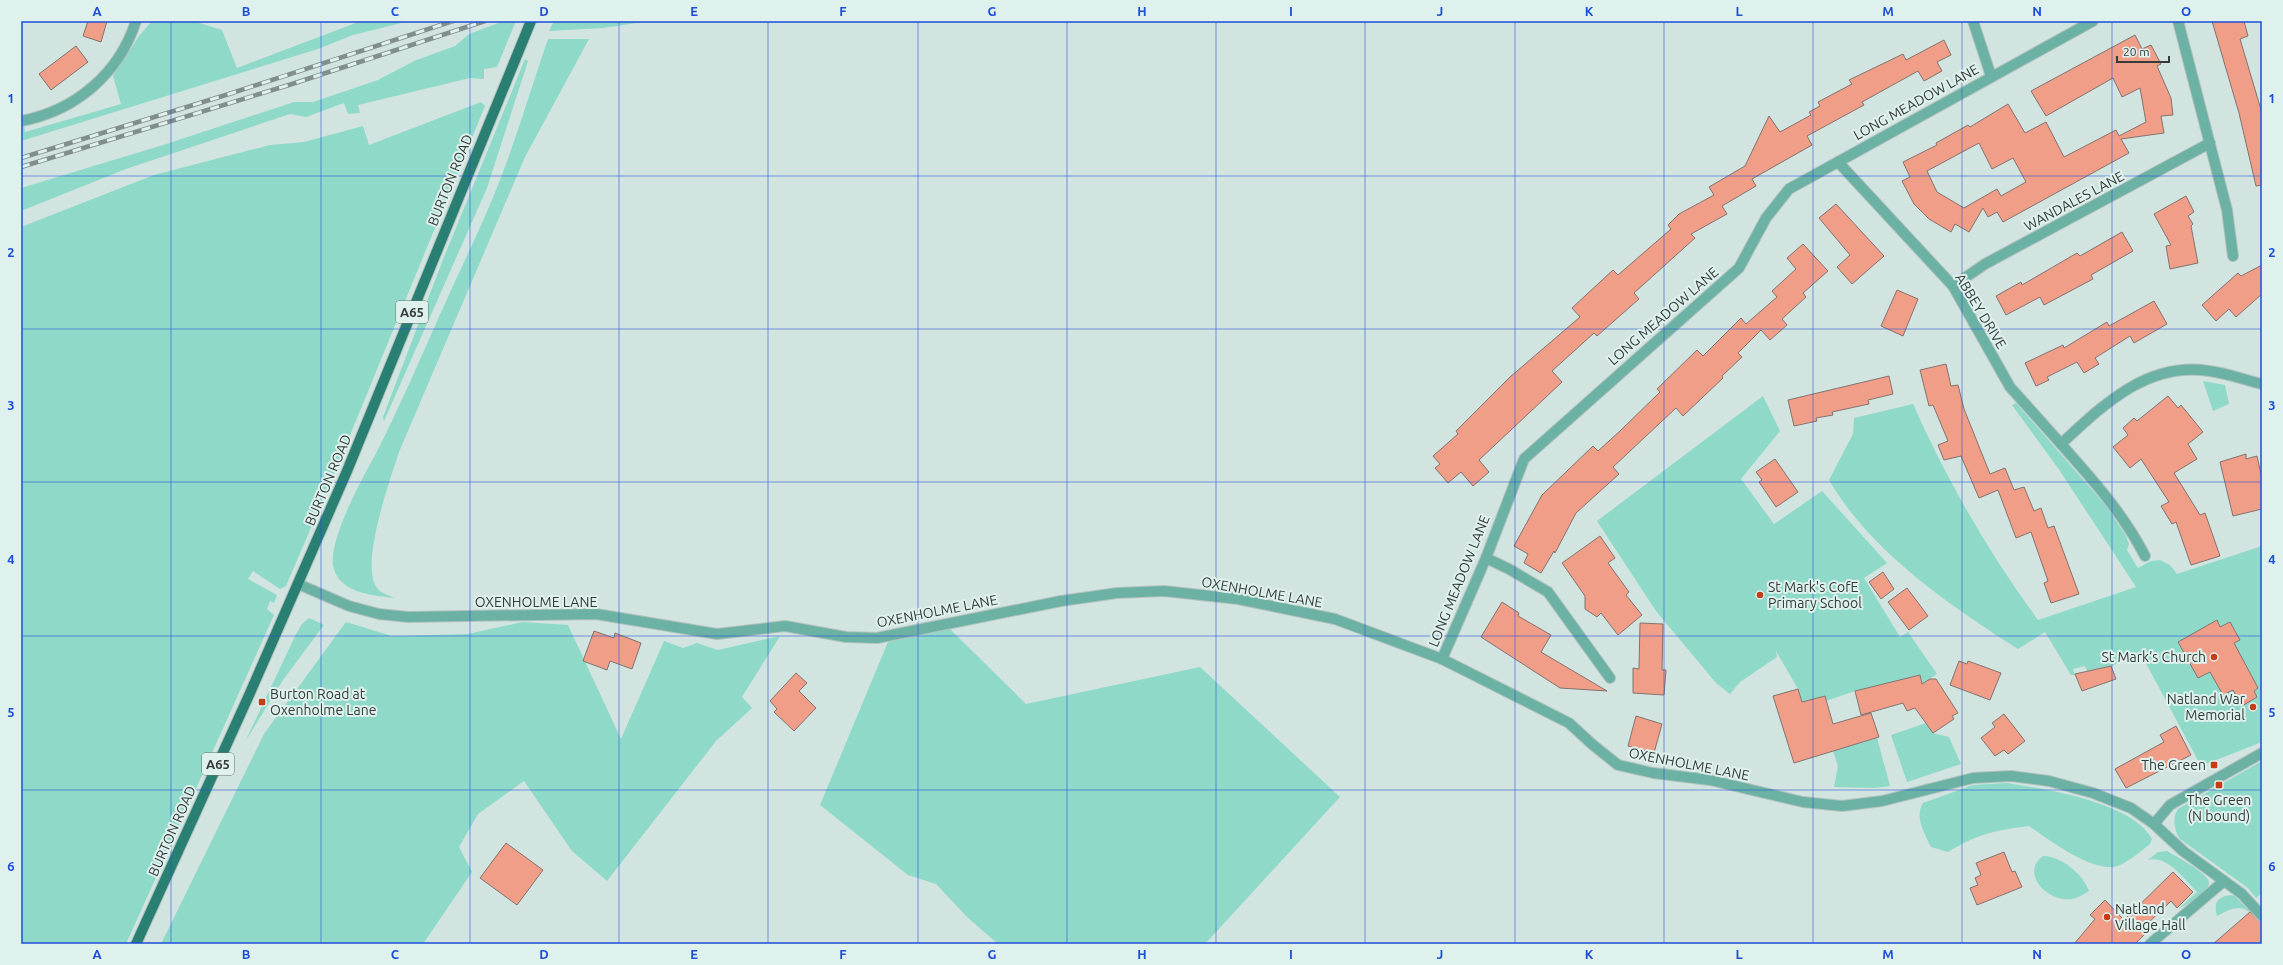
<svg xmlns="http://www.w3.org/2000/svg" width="2283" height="965" viewBox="0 0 2283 965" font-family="Ubuntu,sans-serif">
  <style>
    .green { fill: #8fd9c9 }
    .building { fill: #f19e89; stroke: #83736f; fill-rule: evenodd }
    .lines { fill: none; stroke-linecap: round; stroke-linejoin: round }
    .minor-casing { stroke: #b2c2bf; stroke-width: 12 }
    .primary-casing { stroke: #b2c2bf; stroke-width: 12 }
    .minor { stroke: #6cb2a4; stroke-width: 10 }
    .primary { stroke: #297f71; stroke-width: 10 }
    .rail-casing { stroke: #818e8b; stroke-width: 4.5 }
    .rail { stroke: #dff1ed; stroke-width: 3; stroke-dasharray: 9; stroke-linecap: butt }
    .grid { fill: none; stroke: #1d4ed8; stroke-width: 1; stroke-opacity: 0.55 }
    .poi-dot { fill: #c53c16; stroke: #dff1ed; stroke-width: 1.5 }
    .labels { text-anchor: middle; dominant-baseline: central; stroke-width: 4; stroke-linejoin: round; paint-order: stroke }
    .shield { fill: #dff1ed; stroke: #677270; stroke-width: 1 }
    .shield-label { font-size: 13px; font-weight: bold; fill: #343b3a }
    .street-label { font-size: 14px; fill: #343b3a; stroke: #dff1ed }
    .poi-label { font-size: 14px; fill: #343b3a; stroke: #dff1ed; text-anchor: start }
    .neatline { fill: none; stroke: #1d4ed8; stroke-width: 1.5 }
    .grid-label { font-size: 13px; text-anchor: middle; font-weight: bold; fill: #1d4ed8 }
  </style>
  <rect width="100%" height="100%" fill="#d2e4e0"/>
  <!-- green -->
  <g class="green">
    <polygon points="152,21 193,21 222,30 237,68 361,21 409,21 353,35 318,49 21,141 21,127 24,126 25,132 121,104 113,76 139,36"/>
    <polygon points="504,21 516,21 497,67 484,69 484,79 470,78 358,105 360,113 348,114 344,103 306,117 290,114 126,169 21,211 21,188 163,145 294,102 313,102 378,80 414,61 455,46 469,34"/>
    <polygon points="554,21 650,21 603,28 549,31"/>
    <path d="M 548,39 L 589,39 L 525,157 L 399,452 C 391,478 358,567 378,589 C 381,593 389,595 394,598 C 371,595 338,593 333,565 C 329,540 361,480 374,457 C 399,409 420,359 442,310 C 459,272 478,234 494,195 C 515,144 530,91 548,39 Z"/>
    <polygon points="525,59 528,61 487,188 384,421 383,417 442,262"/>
    <polygon points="481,102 485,106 337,467 286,586 280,589 253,571 248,579 277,595 274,603 270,601 267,609 274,615 126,944 21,944 21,227 154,175 270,145 304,142 363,126 369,145"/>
    <polygon points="2203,381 2225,385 2229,404 2213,411"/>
    <polygon points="1763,396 1780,431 1741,479 1774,524 1822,491 1887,563 1864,578 1900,637 1908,632 1937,674 1922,684 1920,675 1855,691 1826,701 1824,696 1802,702 1798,689 1776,651 1777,657 1740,682 1730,694 1716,683 1656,611 1597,521"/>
    <path d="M 2016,403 L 2107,507 L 2126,536 L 2129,544 L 2127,550 L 2138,568 L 2151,561 L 2160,560 L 2170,565 L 2177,574 L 2262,546 L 2262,742 L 2201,766 L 2141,654 L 2111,666 L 2087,671 L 2085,666 L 2073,669 L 2075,675 L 2071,675 L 2045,632 L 2018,649 C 1949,605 1871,552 1829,480 L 1853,434 L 1854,418 L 1913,404 C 1947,480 1988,552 2038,620 L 2136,587 L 2060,471 L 2012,405 Z"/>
    <polygon points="309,618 324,625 283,680 245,742 296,634 302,624"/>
    <polygon points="346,622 392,636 467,634 523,622 568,625 621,739 664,641 683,648 697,643 718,650 780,636 742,697 752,708 716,741 607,881 572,851 524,781 478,814 459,847 472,872 423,944 161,944 264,734"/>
    <polygon points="950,629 1026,704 1200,667 1340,797 1205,944 998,944 967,917 936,884 908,875 820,805 888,642"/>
    <polygon points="1926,723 1933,733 1949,737 1961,764 1907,782 1891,735"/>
    <polygon points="1877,738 1890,786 1874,788 1834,787 1838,766 1833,751"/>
    <path d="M 2262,761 L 2262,893 L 2256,898 L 2248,888 L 2180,839 C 2174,830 2172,818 2178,809 Z"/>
    <path d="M 2007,783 C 2045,789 2132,802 2152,839 L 2150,844 C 2141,851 2131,860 2120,865 C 2096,876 2049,840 2029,826 C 1996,830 1977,834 1948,852 L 1931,847 C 1925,834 1914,817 1923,803 L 1973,785 Z"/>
    <path d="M 2167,851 C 2175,856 2210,874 2209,883 C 2209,892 2186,905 2178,909 L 2197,892 C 2184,879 2168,855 2148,860 L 2158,852 Z"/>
    <path d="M 2043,856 C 2061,856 2083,874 2089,891 C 2084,894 2078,898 2072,899 C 2049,903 2019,874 2043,856 Z"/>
    <path d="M 2230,895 L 2235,896 L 2252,914 C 2240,903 2230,909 2217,916 C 2214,904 2216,897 2230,895 Z"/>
  </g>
  <!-- building -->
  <g class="building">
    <polygon points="88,21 107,21 101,42 83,36"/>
    <polygon points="2212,21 2244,21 2248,36 2240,39 2262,113 2262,185 2256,186 2239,113"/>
    <path d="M 2135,35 L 2142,49 L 2151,45 L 2161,64 L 2157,66 L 2171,98 L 2173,115 L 2161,116 L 2164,133 L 2121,139 L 2129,153 L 2003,222 L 1997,212 L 1988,217 L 1983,208 L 1969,232 L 1955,224 L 1951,232 L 1929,219 L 1914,204 L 1902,181 L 1910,177 L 1903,162 L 1937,145 L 1936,143 L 1968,125 L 1970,127 L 2008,104 L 2025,133 L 2046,122 L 2064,157 L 2116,130 L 2119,136 L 2146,122 L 2140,88 L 2122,97 L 2113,78 L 2046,116 L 2031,91 ZM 1979,143 L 1992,169 L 2013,158 L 2026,182 L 2001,196 L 1997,189 L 1964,208 L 1937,192 L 1927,171 Z"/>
    <polygon points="1944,40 1951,55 1937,62 1942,71 1924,81 1918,71 1862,102 1864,105 1807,136 1812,145 1752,179 1756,186 1722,206 1727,214 1691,234 1695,238 1634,293 1639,299 1597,336 1594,333 1552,371 1562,382 1479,460 1489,472 1473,486 1461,472 1448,483 1435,468 1440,464 1433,456 1458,434 1456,431 1510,377 1580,317 1572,308 1613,270 1618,275 1671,229 1668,225 1679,214 1714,195 1709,187 1745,166 1769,116 1780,132 1811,115 1809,112 1820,106 1818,102 1852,84 1849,80 1903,54 1906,60"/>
    <polygon points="76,46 88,62 51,90 39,74"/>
    <polygon points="2186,196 2194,212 2188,216 2193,224 2191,226 2198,263 2170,269 2166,246 2171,245 2154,214"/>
    <polygon points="1836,204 1884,256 1852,284 1837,267 1850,255 1819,218"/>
    <polygon points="2122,232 2133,251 2091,275 2093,279 2044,305 2040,297 2006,315 1996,296 2021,282 2022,285 2077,253 2080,256"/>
    <polygon points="1803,244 1828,271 1803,293 1806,297 1782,319 1787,325 1770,340 1761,330 1738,353 1742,357 1722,376 1723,378 1683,416 1676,408 1613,467 1619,474 1576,513 1555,553 1554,551 1541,573 1524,563 1528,554 1514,546 1542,495 1593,446 1598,451 1620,431 1660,392 1657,389 1697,350 1703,356 1741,318 1746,324 1777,297 1772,291 1796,269 1787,258"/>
    <polygon points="2262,265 2262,294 2236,317 2229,309 2216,321 2202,305 2238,273 2241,276"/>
    <polygon points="1897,290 1918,299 1903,336 1881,326"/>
    <polygon points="2154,301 2167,324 2134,343 2130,336 2095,358 2099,364 2084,373 2077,362 2047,377 2049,380 2036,386 2025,363 2063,345 2064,348 2107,322 2109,326"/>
    <polygon points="1946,364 1951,386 1958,385 1964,409 1990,474 2005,468 2014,490 2024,487 2034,511 2041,508 2048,528 2054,526 2079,594 2051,603 2044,583 2048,581 2031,532 2016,538 1998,490 1979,498 1961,456 1944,460 1938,445 1948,441 1933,405 1929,406 1920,370"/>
    <polygon points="1889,376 1893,394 1868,400 1869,404 1832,412 1833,415 1816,418 1817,421 1794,426 1788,400"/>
    <polygon points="2168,396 2178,408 2181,405 2203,432 2188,444 2197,459 2174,473 2200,515 2205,513 2220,556 2191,565 2176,522 2172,524 2161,506 2169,502 2141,459 2130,468 2113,447 2128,435 2123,428 2134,418 2137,421"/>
    <polygon points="2246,454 2246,459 2257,456 2262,479 2262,509 2233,516 2220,462"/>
    <polygon points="1775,459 1798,492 1776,507 1759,482 1762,480 1756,472"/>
    <polygon points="1600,536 1615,558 1608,563 1629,592 1626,595 1642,615 1618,635 1601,613 1597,617 1585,609 1585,596 1562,563"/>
    <polygon points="1883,572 1894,589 1881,599 1869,582"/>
    <polygon points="1907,588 1928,616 1909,630 1888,602"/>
    <polygon points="1502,602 1519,613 1518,616 1551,635 1541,652 1607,691 1560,688 1481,637"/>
    <polygon points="2217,620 2220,627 2230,622 2240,640 2234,643 2258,688 2254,691 2257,697 2242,706 2233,690 2223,695 2210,672 2198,678 2178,642"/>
    <polygon points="1640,623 1663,624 1662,670 1666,670 1664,695 1633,693 1633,668 1639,669"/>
    <polygon points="594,631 614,638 615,633 641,643 632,669 610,661 607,670 583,661"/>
    <polygon points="1959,661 1967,664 1968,661 2001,673 1990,700 1950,685"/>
    <polygon points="2111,666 2116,679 2082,691 2075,674"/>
    <polygon points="796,673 807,683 799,691 816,708 794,731 774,712 777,709 770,701"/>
    <polygon points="1920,675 1922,684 1930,679 1936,679 1958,713 1952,716 1954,719 1933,733 1915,708 1907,711 1903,703 1861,715 1855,691"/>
    <polygon points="1798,689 1802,702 1825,696 1833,724 1871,713 1879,737 1794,763 1773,696"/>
    <polygon points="2004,714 2025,741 2008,754 2004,750 1995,756 1981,738 1995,727 1992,723"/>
    <polygon points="1636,716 1662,724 1654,753 1628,746"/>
    <polygon points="2176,726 2191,755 2126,788 2115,769 2164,742 2160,735"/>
    <polygon points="506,843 543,870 517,905 480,878"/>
    <polygon points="2004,852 2012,872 2015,871 2022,887 1977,905 1970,888 1978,885 1975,878 1981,875 1976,863"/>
    <polygon points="2173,872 2193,892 2177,908 2171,901 2142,929 2146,933 2135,944 2074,944 2095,919 2090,915 2105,900 2124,920"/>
    <polygon points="2250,912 2262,922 2262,944 2213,944"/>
  </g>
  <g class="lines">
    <!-- minor casing -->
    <g class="minor-casing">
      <g id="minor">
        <polyline points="1973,21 1991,76"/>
        <polyline points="2178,21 2227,210 2233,256"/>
        <path d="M 21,121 C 75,111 119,74 136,21"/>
        <path d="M 1838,162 L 1953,286 L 2010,387 L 2061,444 C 2102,406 2147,361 2209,371 C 2227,373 2244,380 2262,384"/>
        <polyline points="1953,286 1985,264 2210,143"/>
        <path d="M 2061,444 C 2092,479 2123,513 2145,556"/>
        <polyline points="1486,558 1509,569 1548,592 1610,678"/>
        <polyline points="298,584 349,606 379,614 408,617 596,614 717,634 785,626 846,637 877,638 1061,601 1117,593 1164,591 1238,599 1335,619 1442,659 1569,723 1593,745 1618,765 1653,773 1710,780 1803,802 1842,806 1882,801 1973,778 2011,776 2049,781 2093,793 2131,808 2154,824 2183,851 2242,894 2262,916"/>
        <polyline points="1442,659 1486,558 1524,459 1739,268 1766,218 1789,189 2093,21"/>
        <polyline points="2154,824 2170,805 2262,753"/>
        <polyline points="2150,944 2224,881"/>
      </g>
    </g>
    <!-- primary casing -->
    <g class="primary-casing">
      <polyline id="primary" points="136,944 250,693 347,471 531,21"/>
    </g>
    <!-- minor -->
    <use href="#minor" class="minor"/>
    <!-- primary -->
    <use href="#primary" class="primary"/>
    <!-- rail casing -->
    <g class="rail-casing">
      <g id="rail">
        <polyline points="21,158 229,94 453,21"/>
        <polyline points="21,167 289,85 485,21"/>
      </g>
    </g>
    <!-- rail -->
    <use href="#rail" class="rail"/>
  </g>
  <!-- grid -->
  <path class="grid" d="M 171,21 L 171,944M 321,21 L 321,944M 470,21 L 470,944M 619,21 L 619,944M 768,21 L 768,944M 918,21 L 918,944M 1067,21 L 1067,944M 1216,21 L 1216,944M 1365,21 L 1365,944M 1515,21 L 1515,944M 1664,21 L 1664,944M 1813,21 L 1813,944M 1962,21 L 1962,944M 2112,21 L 2112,944M 21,176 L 2262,176M 21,329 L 2262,329M 21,482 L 2262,482M 21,636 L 2262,636M 21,790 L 2262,790"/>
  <!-- markers -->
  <g class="poi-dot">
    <circle cx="1760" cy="595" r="4"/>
    <circle cx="2214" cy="657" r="4"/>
    <rect x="258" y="698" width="8" height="8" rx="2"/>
    <circle cx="2253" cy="707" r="4"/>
    <rect x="2210" y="761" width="8" height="8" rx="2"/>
    <rect x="2215" y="781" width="8" height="8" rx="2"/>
    <circle cx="2107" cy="917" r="4"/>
  </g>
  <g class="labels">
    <!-- shield labels -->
    <g class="shield">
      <rect x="396" y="301" width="32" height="22" rx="3"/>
      <rect x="202" y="753" width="32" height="22" rx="3"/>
    </g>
    <g class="shield-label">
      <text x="412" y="312">A65</text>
      <text x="218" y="764">A65</text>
    </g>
    <!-- street labels -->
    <g class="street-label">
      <text transform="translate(1916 102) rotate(-29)">LONG MEADOW LANE</text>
      <text transform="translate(450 180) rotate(-68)">BURTON ROAD</text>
      <text transform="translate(2074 201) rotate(-28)">WANDALES LANE</text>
      <text transform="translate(1981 311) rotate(59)">ABBEY DRIVE</text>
      <text transform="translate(1663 316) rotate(-41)">LONG MEADOW LANE</text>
      <text transform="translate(328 480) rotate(-67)">BURTON ROAD</text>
      <text transform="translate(1459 581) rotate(-68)">LONG MEADOW LANE</text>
      <text transform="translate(1262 592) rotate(10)">OXENHOLME LANE</text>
      <text x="536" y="602">OXENHOLME LANE</text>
      <text transform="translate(937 611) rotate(-11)">OXENHOLME LANE</text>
      <text transform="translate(1689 764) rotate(11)">OXENHOLME LANE</text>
      <text transform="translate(172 831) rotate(-66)">BURTON ROAD</text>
    </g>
    <!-- poi labels -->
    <g class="poi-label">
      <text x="1768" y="587">St Mark's CofE<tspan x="1768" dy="16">Primary School</tspan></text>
      <text x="2206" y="657" text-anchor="end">St Mark’s Church</text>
      <text x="270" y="694">Burton Road at<tspan x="270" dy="16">Oxenholme Lane</tspan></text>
      <text x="2245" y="699" text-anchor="end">Natland War<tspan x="2245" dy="16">Memorial</tspan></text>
      <text x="2206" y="765" text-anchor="end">The Green</text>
      <text x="2219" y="800" text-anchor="middle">The Green<tspan x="2219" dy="16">(N bound)</tspan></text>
      <text x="2115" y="909">Natland<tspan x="2115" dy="16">Village Hall</tspan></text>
    </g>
  </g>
  <!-- border -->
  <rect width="2283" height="965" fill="none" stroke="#dff1ed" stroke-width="44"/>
  <!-- scale -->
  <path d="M2117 56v6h52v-6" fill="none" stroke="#343b3a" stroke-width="2"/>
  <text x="2123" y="56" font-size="12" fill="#343b3a" stroke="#dff1ed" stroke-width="3" paint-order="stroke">20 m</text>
  <rect x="22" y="22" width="2239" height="921" class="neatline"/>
  <g class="grid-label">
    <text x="97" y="16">A</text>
    <text x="246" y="16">B</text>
    <text x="395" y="16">C</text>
    <text x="544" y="16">D</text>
    <text x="694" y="16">E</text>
    <text x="843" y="16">F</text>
    <text x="992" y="16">G</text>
    <text x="1142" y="16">H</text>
    <text x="1291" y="16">I</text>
    <text x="1440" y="16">J</text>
    <text x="1589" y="16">K</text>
    <text x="1739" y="16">L</text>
    <text x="1888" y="16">M</text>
    <text x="2037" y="16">N</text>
    <text x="2186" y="16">O</text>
    <text x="11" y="103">1</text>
    <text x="2272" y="103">1</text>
    <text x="11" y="257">2</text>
    <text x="2272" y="257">2</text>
    <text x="11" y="410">3</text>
    <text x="2272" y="410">3</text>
    <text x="11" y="564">4</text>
    <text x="2272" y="564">4</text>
    <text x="11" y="717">5</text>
    <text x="2272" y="717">5</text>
    <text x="11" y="871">6</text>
    <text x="2272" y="871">6</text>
    <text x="97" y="959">A</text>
    <text x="246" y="959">B</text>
    <text x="395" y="959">C</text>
    <text x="544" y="959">D</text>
    <text x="694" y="959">E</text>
    <text x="843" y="959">F</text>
    <text x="992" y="959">G</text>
    <text x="1142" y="959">H</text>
    <text x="1291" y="959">I</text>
    <text x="1440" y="959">J</text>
    <text x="1589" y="959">K</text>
    <text x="1739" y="959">L</text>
    <text x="1888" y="959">M</text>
    <text x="2037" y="959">N</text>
    <text x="2186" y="959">O</text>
  </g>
</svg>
